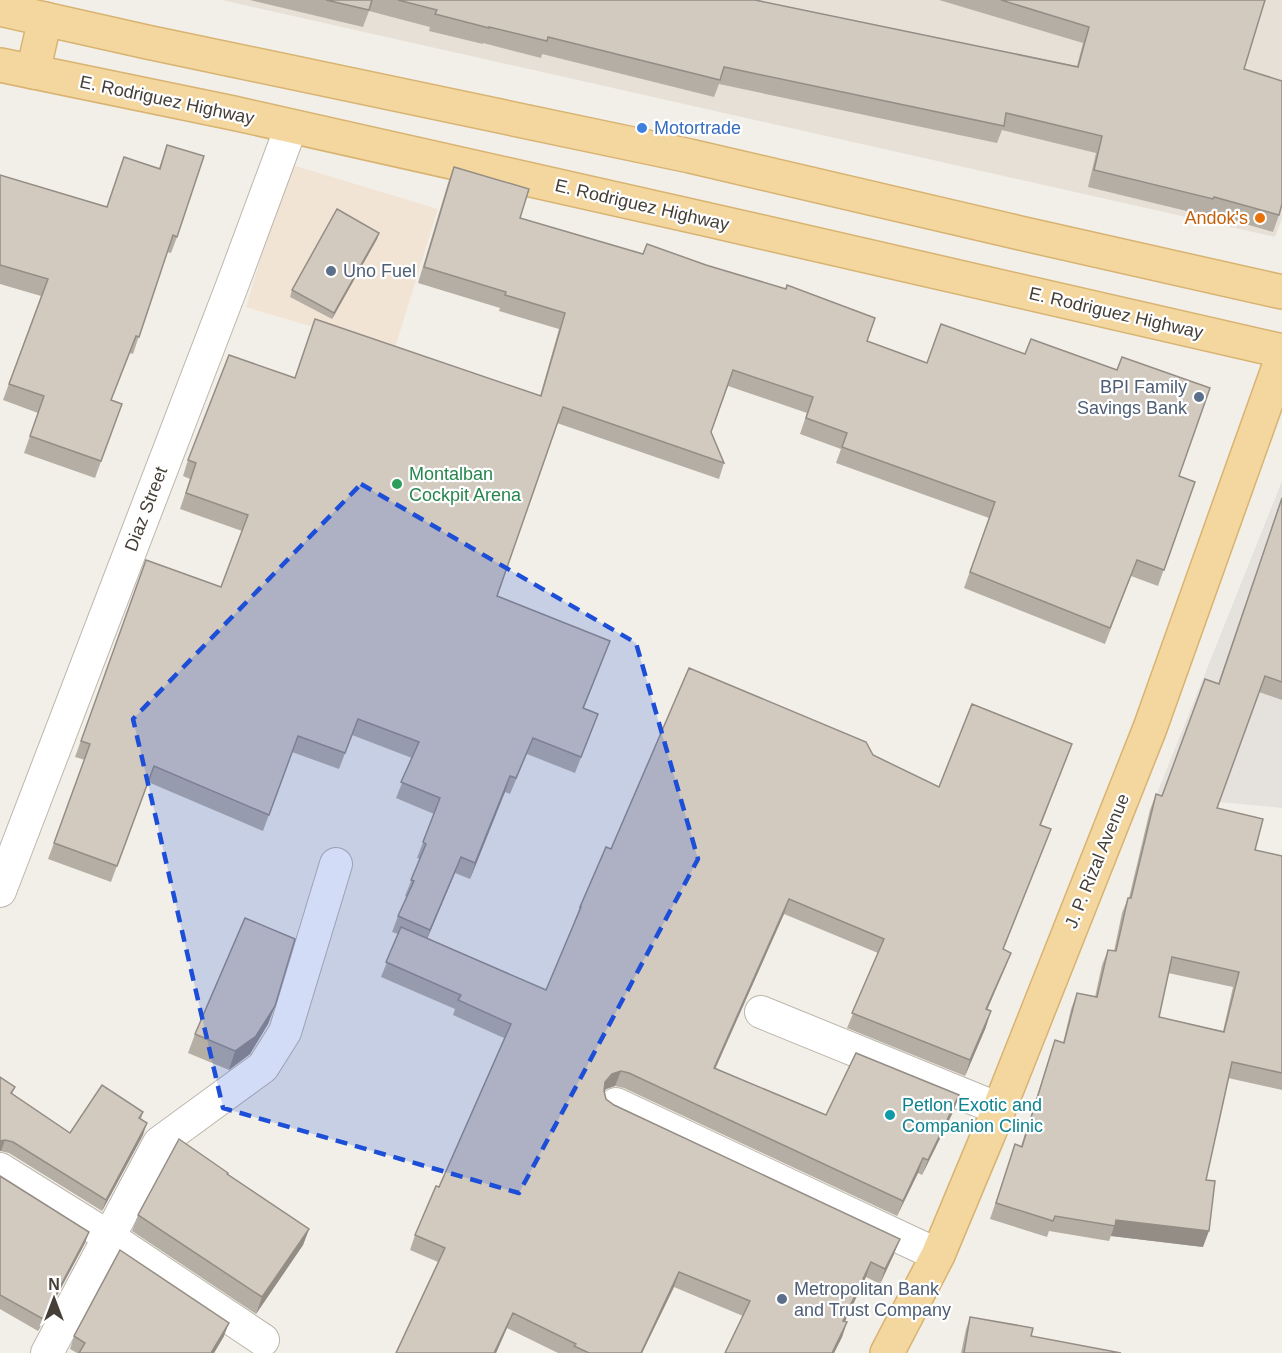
<svg xmlns="http://www.w3.org/2000/svg" width="1282" height="1353" viewBox="0 0 1282 1353" font-family="Helvetica,sans-serif">
  <style>
    .residential { fill: #e6e0d7 }
    .commercial { fill: #f2e4d5 }
    .industrial { fill: #e5e1dd }
    .lines { fill: none; stroke-linecap: round; stroke-linejoin: round }
    .street-casing { stroke: #bdb6ac; stroke-width: 34 }
    .primary-casing { stroke: #d8b371; stroke-width: 36 }
    .street { stroke: #fff; stroke-width: 32 }
    .primary { stroke: #f4d79f; stroke-width: 33 }
    .wall { fill: #b5aea4; fill-rule: evenodd }
    .shaded-wall { fill: #948d86 }
    .building { fill: #d3cabf; stroke: #948d86; stroke-width: 1.5; fill-rule: evenodd }
    .marked { fill: #1d4ed8; fill-opacity: 0.2; stroke: #1d4ed8; stroke-width: 4.5; stroke-dasharray: 12 8; stroke-linejoin: round }
    .shop-dot { fill: #3f7fe0; stroke: #fff; stroke-width: 2 }
    .food-dot { fill: #e8710a; stroke: #fff; stroke-width: 2 }
    .service-dot { fill: #5c6f8a; stroke: #fff; stroke-width: 2 }
    .leisure-dot { fill: #2e9e5b; stroke: #fff; stroke-width: 2 }
    .culture-dot { fill: #0f9aa8; stroke: #fff; stroke-width: 2 }
    .labels { text-anchor: middle; dominant-baseline: central; stroke-width: 4.5; stroke-linejoin: round; paint-order: stroke }
    .street-label { font-size: 18px; fill: #453f37; stroke: #fff }
    .shop-label { font-size: 18px; fill: #366cbe; stroke: #fff; text-anchor: start }
    .food-label { font-size: 18px; fill: #c56008; stroke: #fff; text-anchor: end }
    .service-label { font-size: 18px; fill: #4e5e75; stroke: #fff; text-anchor: start }
    .leisure-label { font-size: 18px; fill: #27864d; stroke: #fff; text-anchor: start }
    .culture-label { font-size: 18px; fill: #0d838f; stroke: #fff; text-anchor: start }
  </style>
  <rect width="100%" height="100%" fill="#f2efe8"/>
  <!-- residential -->
  <polygon class="residential" points="222,0 1282,0 1282,219 1275,237"/>
  <!-- commercial -->
  <polygon class="commercial" points="289,164 438,209 394,351 246,307"/>
  <!-- industrial -->
  <polygon class="industrial" points="1282,481 1282,808 1156,796"/>
  <g class="lines">
    <!-- street casing -->
    <g class="street-casing">
      <g id="street">
        <polyline points="0,891 235,278 291,127"/>
        <polyline points="761,1012 999,1109"/>
        <polyline points="616,1104 938,1255"/>
        <polyline points="0,1169 109,1237 263,1340"/>
        <polyline points="47,1353 159,1143 263,1067 285,1032 336,864"/>
      </g>
    </g>
    <!-- primary casing -->
    <g class="primary-casing">
      <g id="primary">
        <polyline points="0,9 147,42 690,156 1020,233 1282,292"/>
        <polyline points="0,65 233,113 705,219 1282,351"/>
        <polyline points="33,72 45,19"/>
        <polyline points="887,1353 938,1255 999,1109 1150,728 1282,358"/>
      </g>
    </g>
    <!-- street -->
    <use href="#street" class="street"/>
    <!-- primary -->
    <use href="#primary" class="primary"/>
  </g>
  <!-- wall -->
  <g class="wall">
    <polygon points="250,0 755,0 1077,66 1083,43 939,0 1265,0 1244,69 1279,215 1273,232 1208,213 1207,216 1088,187 1096,153 1002,130 997,143 719,84 714,97 542,54 541,58 483,43 483,44 429,31 430,27 369,11 363,27"/>
    <polygon points="167,145 177,237 171,253 167,252 133,354 130,353 111,400 122,404 95,478 24,453 38,413 3,400 41,296 0,284 0,175 107,207 124,157 159,168"/>
    <polygon points="454,167 520,218 867,341 1179,476 1195,482 1158,586 1131,576 1105,644 964,588 989,518 836,463 841,449 800,434 807,413 728,386 711,432 724,463 719,479 557,423 497,596 604,657 584,708 598,714 575,773 527,754 510,794 505,792 470,879 455,873 427,939 546,990 575,922 574,922 580,907 611,849 873,755 939,787 1072,744 1041,825 1051,829 1003,950 1011,953 987,1010 986,1027 965,1076 847,1028 878,953 784,914 715,1068 826,1115 959,1095 954,1110 922,1175 918,1173 897,1216 624,1088 615,1086 606,1089 604,1092 606,1099 614,1105 894,1254 880,1284 866,1277 845,1321 847,1322 842,1337 834,1353 725,1353 743,1316 674,1287 642,1353 558,1353 507,1328 496,1353 396,1353 438,1262 410,1250 415,1235 439,1187 504,1038 453,1015 455,1009 381,977 398,934 392,932 398,916 407,897 405,896 420,859 417,858 434,814 396,798 412,758 352,735 339,769 292,752 263,831 148,782 111,882 48,859 85,760 75,757 146,560 221,587 242,531 180,509 190,479 183,476 188,460 294,378 540,396 559,329 499,311 500,308 418,283 448,183"/>
    <polygon points="379,233 377,239 332,319 290,297 292,290"/>
    <path d="M 1282,497 L 1282,700 L 1259,692 L 1217,808 L 1255,850 L 1282,856 L 1282,1090 L 1228,1078 L 1206,1180 L 1203,1247 L 1111,1236 L 1109,1241 L 1049,1231 L 1047,1237 L 990,1219 L 1015,1144 L 1021,1146 L 1055,1040 L 1063,1043 L 1071,1009 L 1077,993 L 1095,997 L 1102,965 L 1108,950 L 1114,951 L 1122,913 L 1128,898 L 1129,898 L 1150,810 L 1156,794 L 1162,796 L 1218,684 ZM 1168,973 L 1233,987 L 1223,1031 L 1159,1017 Z"/>
    <polygon points="275,1006 268,1024 250,1054 229,1070 188,1053 195,1034"/>
    <polygon points="0,1077 15,1087 12,1094 70,1133 143,1112 141,1119 143,1135 102,1211 9,1153 0,1151"/>
    <polygon points="228,1174 309,1229 303,1245 256,1314 132,1231 138,1215"/>
    <polygon points="0,1176 85,1243 38,1331 0,1309"/>
    <polygon points="970,1317 1031,1336 1121,1353 961,1353 966,1329"/>
    <polygon points="74,1336 224,1336 214,1353 77,1353 70,1349"/>
  </g>
  <!-- shaded-wall -->
  <g class="shaded-wall">
    <polygon points="379,233 377,239 332,319 334,313"/>
    <polygon points="510,776 505,792 470,879 475,863"/>
    <polygon points="461,857 455,873 424,946 430,930"/>
    <polygon points="789,899 784,914 709,1083 714,1068"/>
    <polygon points="1011,953 1005,968 981,1024 986,1009"/>
    <polygon points="275,1006 268,1024 250,1054 229,1070 235,1051"/>
    <polygon points="991,1011 986,1027 965,1076 970,1060"/>
    <polygon points="621,1071 615,1086 606,1089 600,1097 605,1082 612,1074"/>
    <polygon points="959,1095 954,1110 922,1175 928,1160"/>
    <polygon points="147,1123 143,1135 102,1211 106,1200"/>
    <polygon points="5,1140 1,1151 0,1151 0,1141"/>
    <polygon points="923,1158 918,1173 897,1216 903,1201"/>
    <polygon points="1116,1220 1209,1231 1203,1247 1111,1236"/>
    <polygon points="309,1229 303,1245 256,1314 262,1297"/>
    <polygon points="89,1232 85,1243 38,1331 43,1319"/>
    <polygon points="900,1239 894,1254 880,1284 885,1269"/>
    <polygon points="871,1262 866,1277 838,1336 843,1321"/>
    <polygon points="679,1272 674,1287 642,1353 641,1353"/>
    <polygon points="513,1313 507,1328 496,1353 494,1353"/>
    <polygon points="847,1322 842,1337 834,1353 832,1353"/>
    <polygon points="229,1323 224,1336 214,1353 211,1353"/>
  </g>
  <!-- building -->
  <g class="building">
    <polygon points="326,0 372,0 369,10"/>
    <polygon points="398,0 755,0 1078,67 1089,27 1001,0 1265,0 1244,69 1282,81 1282,204 1279,215 1214,197 1213,199 1094,170 1102,136 1006,113 1004,126 724,67 720,80 548,37 547,41 489,27 489,28 435,14 437,10"/>
    <polygon points="167,145 204,156 177,237 173,235 139,337 136,336 111,400 122,404 101,461 30,436 44,396 9,384 48,279 0,265 0,175 107,207 124,157 160,169"/>
    <polygon points="454,167 529,189 520,218 643,254 647,244 706,265 786,289 787,285 875,318 867,341 927,363 941,324 1025,354 1031,339 1117,370 1122,357 1210,388 1179,476 1195,482 1164,570 1137,560 1110,628 970,572 995,502 842,447 847,433 806,418 813,397 733,370 711,432 724,463 563,407 497,596 610,641 583,708 598,714 581,757 533,738 516,778 510,776 475,863 461,857 430,930 398,916 414,881 411,880 426,844 423,842 440,798 401,782 419,742 358,719 345,753 298,736 269,815 154,766 117,866 54,843 90,744 81,741 146,560 221,587 248,515 186,493 196,463 188,460 229,355 295,378 315,319 541,396 565,313 505,295 506,292 424,267"/>
    <polygon points="337,209 379,233 334,313 292,290"/>
    <path d="M 1282,498 L 1282,682 L 1265,676 L 1217,808 L 1263,819 L 1255,850 L 1282,856 L 1282,1073 L 1232,1062 L 1206,1180 L 1215,1181 L 1209,1231 L 1116,1220 L 1115,1226 L 1055,1216 L 1053,1221 L 996,1203 L 1015,1144 L 1022,1147 L 1055,1040 L 1064,1043 L 1077,993 L 1097,997 L 1108,950 L 1116,951 L 1128,898 L 1131,898 L 1156,794 L 1162,796 L 1205,679 L 1219,684 ZM 1172,957 L 1239,972 L 1224,1032 L 1159,1017 Z"/>
    <polygon points="689,668 866,742 873,755 939,787 972,704 1072,744 1040,825 1051,829 1003,949 1011,953 986,1009 991,1011 970,1060 852,1013 884,939 789,899 714,1068 826,1115 856,1053 959,1095 928,1160 923,1158 903,1201 629,1073 621,1071 612,1074 605,1082 604,1091 606,1099 614,1105 900,1239 885,1269 871,1262 843,1321 847,1322 832,1353 725,1353 750,1301 679,1272 641,1353 589,1353 574,1346 576,1344 513,1313 494,1353 396,1353 445,1248 415,1235 436,1186 439,1187 511,1024 458,1000 461,995 386,962 401,927 546,990 581,907 580,907 606,847 611,849"/>
    <polygon points="245,918 295,939 275,1006 256,1036 235,1051 195,1034"/>
    <polygon points="0,1077 15,1087 11,1093 70,1133 102,1085 143,1112 139,1118 147,1123 106,1200 13,1142 5,1140 0,1141"/>
    <polygon points="179,1139 228,1173 227,1174 309,1229 262,1297 138,1215"/>
    <polygon points="0,1176 89,1232 43,1319 0,1295"/>
    <polygon points="120,1250 229,1323 211,1353 79,1353 85,1343 74,1336"/>
    <polygon points="970,1317 1033,1328 1031,1336 1121,1353 964,1353"/>
  </g>
  <!-- marked area -->
  <path class="marked" d="M 361,484 L 636,643 L 698,859 L 519,1193 L 223,1108 L 133,719 Z"/>
  <!-- markers -->
  <circle class="shop-dot" cx="642" cy="128" r="6"/>
  <circle class="food-dot" cx="1260" cy="218" r="6"/>
  <g class="service-dot">
    <circle cx="331" cy="271" r="6"/>
    <circle cx="1199" cy="397" r="6"/>
    <circle cx="782" cy="1299" r="6"/>
  </g>
  <circle class="leisure-dot" cx="397" cy="484" r="6"/>
  <circle class="culture-dot" cx="890" cy="1115" r="6"/>
  <g class="labels">
    <!-- street labels -->
    <g class="street-label">
      <text transform="translate(167 100) rotate(12)">E. Rodriguez Highway</text>
      <text transform="translate(642 205) rotate(13)">E. Rodriguez Highway</text>
      <text transform="translate(1116 313) rotate(13)">E. Rodriguez Highway</text>
      <text transform="translate(146 509) rotate(-69)">Diaz Street</text>
      <text transform="translate(1097 861) rotate(-68)">J. P. Rizal Avenue</text>
    </g>
    <!-- shop labels -->
    <g class="shop-label">
      <text x="654" y="128">Motortrade</text>
    </g>
    <!-- food labels -->
    <g class="food-label">
      <text x="1248" y="218">Andok's</text>
    </g>
    <!-- service labels -->
    <g class="service-label">
      <text x="343" y="271">Uno Fuel</text>
      <text x="1187" y="387" text-anchor="end">BPI Family<tspan x="1187" dy="21">Savings Bank</tspan></text>
      <text x="794" y="1289">Metropolitan Bank<tspan x="794" dy="21">and Trust Company</tspan></text>
    </g>
    <!-- leisure labels -->
    <g class="leisure-label">
      <text x="409" y="474">Montalban<tspan x="409" dy="21">Cockpit Arena</tspan></text>
    </g>
    <!-- culture labels -->
    <g class="culture-label">
      <text x="902" y="1105">Petlon Exotic and<tspan x="902" dy="21">Companion Clinic</tspan></text>
    </g>
  </g>
  <!-- north arrow -->
  <g transform="translate(54 1299)" stroke="#ffffff" stroke-width="4.5" paint-order="stroke">
  <path d="M0-4.5L10 22L0 15L-10 22Z" fill="#453f37"/>
  <text y="-9" font-size="16" font-weight="bold" text-anchor="middle" fill="#453f37">N</text>
  </g>
</svg>
